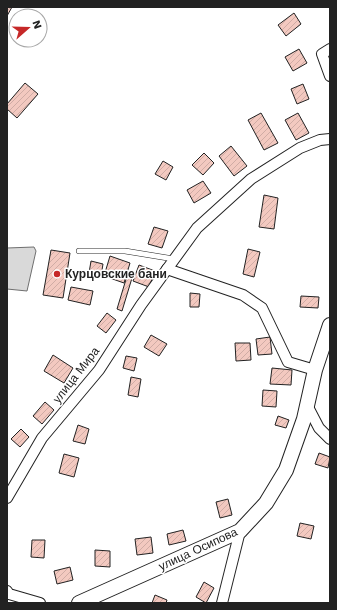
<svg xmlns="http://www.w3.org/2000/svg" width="337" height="610" viewBox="0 0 337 610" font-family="'Work Sans',sans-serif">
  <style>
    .water { fill: #d9d9d9; stroke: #6f6f6f }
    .building { fill: url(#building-hatch); stroke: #222 }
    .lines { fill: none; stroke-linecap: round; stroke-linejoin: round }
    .lane-casing { stroke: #222; stroke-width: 6 }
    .street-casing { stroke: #222; stroke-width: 12 }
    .secondary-casing { stroke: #222; stroke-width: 16 }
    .lane { stroke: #fff; stroke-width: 5 }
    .street { stroke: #fff; stroke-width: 10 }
    .secondary { stroke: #fff; stroke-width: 14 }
    .poi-dot { fill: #c62828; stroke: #fff; stroke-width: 1.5 }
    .labels { text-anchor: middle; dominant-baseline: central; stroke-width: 3; stroke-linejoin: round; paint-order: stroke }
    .poi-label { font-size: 12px; font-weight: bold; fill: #222; stroke: #fff; text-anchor: start }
    .street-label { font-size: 12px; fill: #222; stroke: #fff }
  </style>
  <defs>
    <pattern id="building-hatch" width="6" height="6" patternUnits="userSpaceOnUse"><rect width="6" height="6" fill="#f3c9c0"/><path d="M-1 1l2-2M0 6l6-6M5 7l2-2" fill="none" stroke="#d0aca5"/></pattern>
  </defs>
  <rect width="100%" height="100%" fill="#fff"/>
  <!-- water -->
  <polygon class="water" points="34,247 36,251 27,291 7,289 7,248"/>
  <!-- building -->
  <g class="building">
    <polygon points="7,7 12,7 7,16"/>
    <polygon points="294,13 301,24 286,36 278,25"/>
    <polygon points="299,49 307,63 293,71 285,57"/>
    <polygon points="25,83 38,94 17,118 7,109 7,104"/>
    <polygon points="303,84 309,99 297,104 291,89"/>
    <polygon points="261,113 278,143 264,150 248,120"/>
    <polygon points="298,113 309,133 296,140 285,120"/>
    <polygon points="231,146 247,166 234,176 219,156"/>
    <polygon points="204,153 214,163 203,175 192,165"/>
    <polygon points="163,161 173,167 166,180 155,174"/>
    <polygon points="203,181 211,193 194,203 187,190"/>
    <polygon points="264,195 278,198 274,229 259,227"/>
    <polygon points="154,227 168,231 162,248 148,244"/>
    <polygon points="248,249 260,252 254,277 243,274"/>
    <polygon points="51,250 70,253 63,298 43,295"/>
    <polygon points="110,256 130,263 124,283 104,276"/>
    <polygon points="91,261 103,264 101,276 89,273"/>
    <polygon points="139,265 155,271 149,287 133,281"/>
    <polygon points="127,276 132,278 122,311 117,309"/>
    <polygon points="71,287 93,291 90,305 68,300"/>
    <polygon points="190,293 200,294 199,307 190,307"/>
    <polygon points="301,296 319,297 318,308 300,307"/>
    <polygon points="107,313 116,320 106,333 97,326"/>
    <polygon points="151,335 167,344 159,356 144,347"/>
    <polygon points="270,337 272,354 258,355 256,339"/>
    <polygon points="235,343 250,343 251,360 236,361"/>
    <polygon points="53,355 73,368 64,383 44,371"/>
    <polygon points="126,356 137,358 134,371 123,368"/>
    <polygon points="272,368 292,370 291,385 270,384"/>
    <polygon points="131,377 141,379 138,397 128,395"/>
    <polygon points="263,390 277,391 276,407 262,406"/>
    <polygon points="45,402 54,410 42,424 33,416"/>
    <polygon points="278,416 289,420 286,428 275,425"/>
    <polygon points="78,425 89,429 85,444 73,441"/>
    <polygon points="21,429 29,437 20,447 11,439"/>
    <polygon points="319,453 330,457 328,468 315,464"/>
    <polygon points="64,454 79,458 74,477 59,473"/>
    <polygon points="228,499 232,515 220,518 216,502"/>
    <polygon points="300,523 314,526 311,539 297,536"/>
    <polygon points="183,530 186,541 169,545 167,534"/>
    <polygon points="151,537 153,553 137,555 135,539"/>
    <polygon points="32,540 45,540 44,558 31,557"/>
    <polygon points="95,550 110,551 110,567 95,566"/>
    <polygon points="70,567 73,580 57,584 54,571"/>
    <polygon points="204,582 214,588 206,603 196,597"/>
    <polygon points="155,595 167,600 166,603 152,603"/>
  </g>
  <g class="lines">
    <!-- lane casing -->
    <g class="lane-casing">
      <polyline id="lane" points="79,251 125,251 174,259"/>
    </g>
    <!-- street casing -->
    <g class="street-casing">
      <g id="street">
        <polyline points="330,49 322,54 330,76"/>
        <polyline points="167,269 243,295 262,308 288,362 315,370"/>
        <polyline points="307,405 319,428 330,439"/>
        <polyline points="7,498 42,438 99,370 141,305 197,228 251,179 300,148 320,140 330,139"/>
        <polyline points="7,591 9,594 40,603"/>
        <polyline points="222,603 240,531"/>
      </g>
    </g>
    <!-- secondary casing -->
    <g class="secondary-casing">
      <polyline id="secondary" points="79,603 240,531 266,503 286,470 304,419 315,370 330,325"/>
    </g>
    <!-- lane -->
    <use href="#lane" class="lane"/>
    <!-- street -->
    <use href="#street" class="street"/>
    <!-- secondary -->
    <use href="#secondary" class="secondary"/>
  </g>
  <!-- markers -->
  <circle class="poi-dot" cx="57" cy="274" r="4"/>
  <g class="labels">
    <!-- poi labels -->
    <g class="poi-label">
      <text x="65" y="274">Курцовские бани</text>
    </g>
    <!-- street labels -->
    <g class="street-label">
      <text transform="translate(76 375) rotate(-52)">улица Мира</text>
      <text transform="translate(198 549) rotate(-25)">улица Осипова</text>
    </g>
  </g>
  <!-- border -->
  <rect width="337" height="610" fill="none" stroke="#222222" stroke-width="16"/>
  <!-- north arrow -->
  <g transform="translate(28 28) rotate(70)"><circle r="19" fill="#ffffff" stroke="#a7a7a7"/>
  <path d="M0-3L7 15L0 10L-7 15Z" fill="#c62828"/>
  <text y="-6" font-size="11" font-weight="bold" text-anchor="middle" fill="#222222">N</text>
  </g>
</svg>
